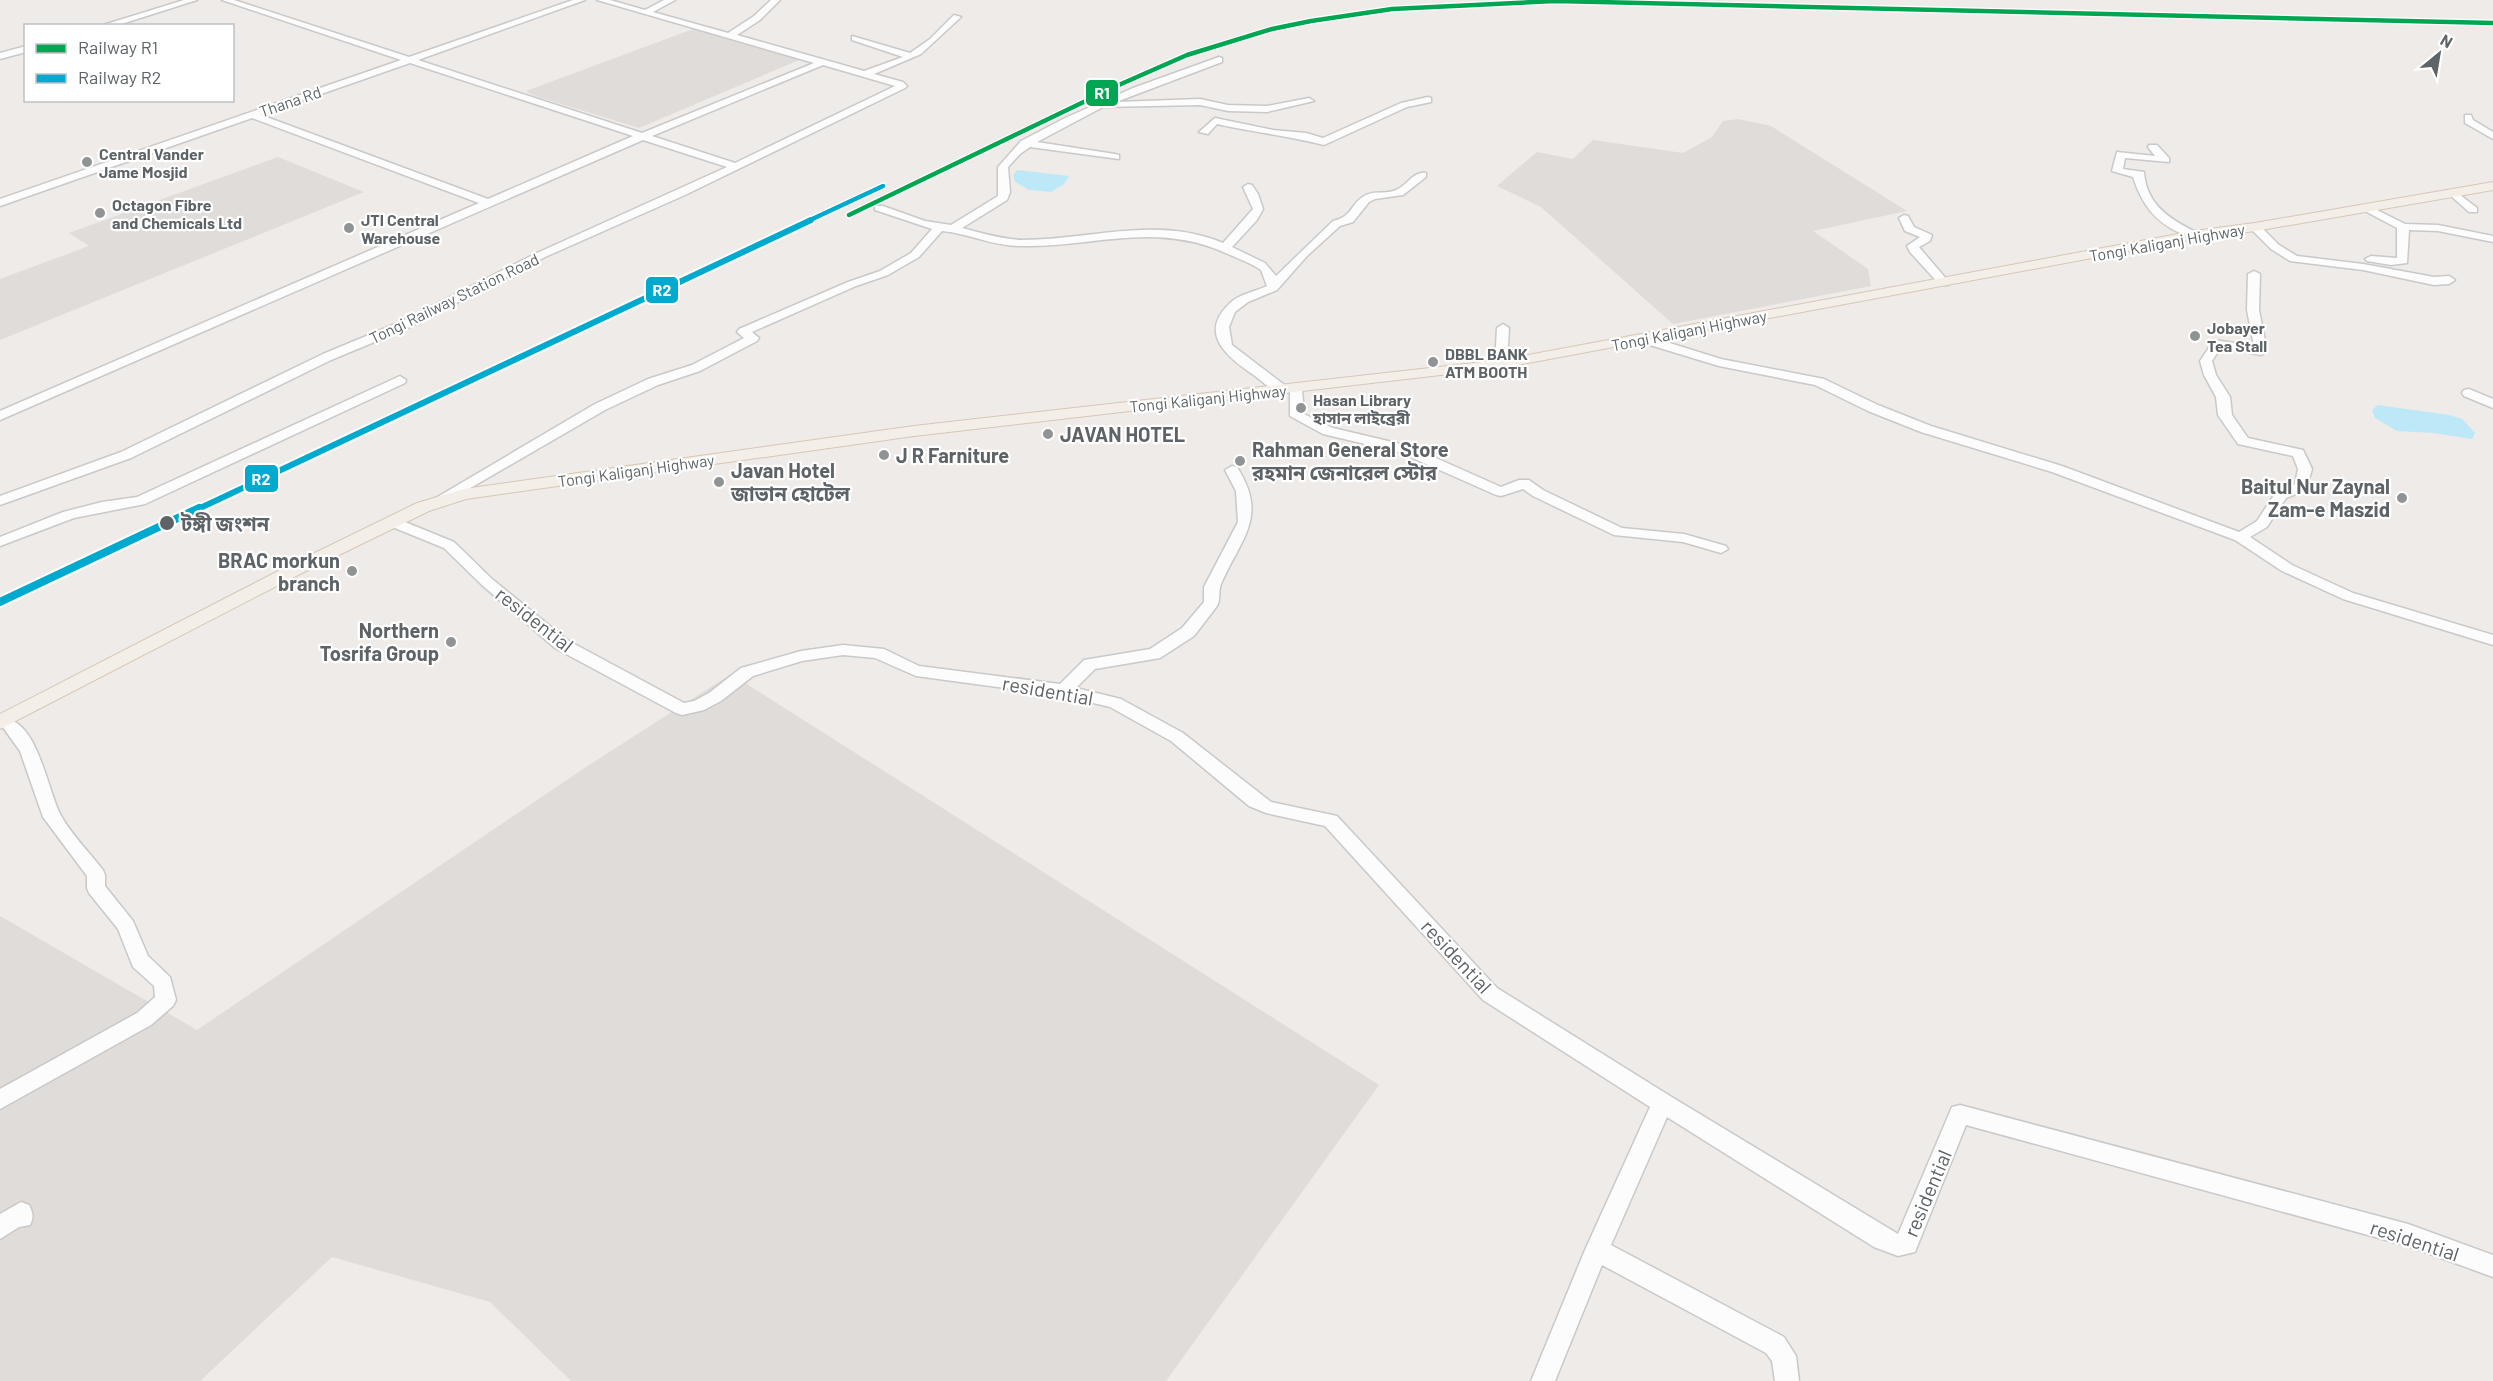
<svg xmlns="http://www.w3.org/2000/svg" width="2493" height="1381" viewBox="0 0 2493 1381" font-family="Barlow,'Noto Sans Bengali',sans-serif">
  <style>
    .industrial { fill: #dfdcd9 }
    .water { fill: #bce8f8 }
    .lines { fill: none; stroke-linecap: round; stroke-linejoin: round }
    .minor-casing { stroke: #c9c9c9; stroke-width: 3 }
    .major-casing { stroke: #d6c7b5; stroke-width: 2 }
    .minor { fill: #fcfcfc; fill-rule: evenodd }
    .major { fill: #f3efe8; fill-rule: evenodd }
    .rail-1-casing { stroke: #fff; stroke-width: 7 }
    .rail-2-far2-casing { stroke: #fff; stroke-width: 7 }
    .rail-2-far1-casing { stroke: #fff; stroke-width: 10 }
    .rail-2-casing { stroke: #fff; stroke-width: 12 }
    .rail-1 { stroke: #00a651; stroke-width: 4.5 }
    .rail-2-far2 { stroke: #00a9ce; stroke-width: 4.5 }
    .rail-2-far1 { stroke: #00a9ce; stroke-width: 6 }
    .rail-2 { stroke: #00a9ce; stroke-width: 8 }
    .poi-dot { fill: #909394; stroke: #fff; stroke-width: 2 }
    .stop-dot { fill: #5d6366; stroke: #fff; stroke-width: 2 }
    .labels { text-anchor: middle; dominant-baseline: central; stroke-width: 4.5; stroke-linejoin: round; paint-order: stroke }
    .far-street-label { font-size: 16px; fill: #5d6366; stroke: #fff }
    .far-poi-label { font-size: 16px; font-weight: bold; fill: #5d6366; stroke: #fff; text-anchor: start }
    .poi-label { font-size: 20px; font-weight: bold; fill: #5d6366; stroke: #fff; text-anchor: start }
    .stop-label { font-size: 20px; font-weight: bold; fill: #5d6366; stroke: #fff; text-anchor: start }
    .street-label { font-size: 20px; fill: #5d6366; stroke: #fff }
    .line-badge { stroke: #fff; stroke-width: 2 }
    .badge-label { font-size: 16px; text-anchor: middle; font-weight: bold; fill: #fff }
  </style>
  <rect width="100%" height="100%" fill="#eeebe8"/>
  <!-- industrial -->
  <g class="industrial">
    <polygon points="696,28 804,58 639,128 532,95 526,91"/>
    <polygon points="1738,119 1771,126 1907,211 1813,231 1868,269 1871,286 1673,324 1541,207 1497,186 1537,152 1573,159 1593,140 1683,153 1712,137 1723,121"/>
    <polygon points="278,157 364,192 0,340 0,279 89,246 69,233"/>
    <polygon points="731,674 1379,1085 1166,1381 571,1381 490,1302 332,1257 200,1381 0,1381 0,916 197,1030 583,769"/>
  </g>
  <!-- water -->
  <g class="water">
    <polygon points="1017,170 1069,176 1064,184 1051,192 1029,190 1015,182 1013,175"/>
    <polygon points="2378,405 2449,415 2462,419 2475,433 2472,439 2434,433 2397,431 2375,418 2372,410"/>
  </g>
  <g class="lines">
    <!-- minor casing -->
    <g class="minor-casing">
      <g id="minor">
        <polygon points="184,0 197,0 115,26 100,26"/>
        <path d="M 222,0 L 234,0 L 409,57 L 573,0 L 585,0 L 418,60 L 642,133 L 814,63 L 597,0 L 610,0 L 645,10 L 664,0 L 675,0 L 653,12 L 728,33 L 754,16 L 771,0 L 780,0 L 760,20 L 737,35 L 864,71 L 903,57 L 852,40 L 852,36 L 910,53 L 930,39 L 954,15 L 961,17 L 921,54 L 874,74 L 903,82 L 907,86 L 905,88 L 685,195 L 545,257 L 408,328 L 331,360 L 131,458 L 0,505 L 0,496 L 121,452 L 323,354 L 400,322 L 537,253 L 727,167 L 643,140 L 0,420 L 0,411 L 479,203 L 252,118 L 0,206 L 0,199 L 401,60 ZM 410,63 L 633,136 L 488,199 L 261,115 ZM 823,65 L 895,86 L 735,163 L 652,136 Z"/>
        <polygon points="26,46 26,52 0,59 0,53"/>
        <path d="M 1219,57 L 1222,58 L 1222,62 L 1116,102 L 1200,99 L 1228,105 L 1267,106 L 1309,98 L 1314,101 L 1267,112 L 1228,111 L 1200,105 L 1103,107 L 1037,142 L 1115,154 L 1119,155 L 1119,159 L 1030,147 L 1020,154 L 1008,167 L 1010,192 L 1007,200 L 962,228 C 982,233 1001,239 1021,240 C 1090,240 1157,215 1223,243 L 1253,209 L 1243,187 L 1248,184 L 1252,185 L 1258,194 L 1263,209 L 1257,220 L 1232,247 L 1265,263 L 1276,276 L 1333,221 C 1354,216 1350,203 1366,195 C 1376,190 1388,195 1398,189 C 1408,184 1414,171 1426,173 L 1426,177 L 1403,195 L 1375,199 L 1369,202 L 1353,222 L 1340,226 L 1307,256 L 1277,290 L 1248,302 L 1235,312 L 1229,327 L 1232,345 L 1287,387 L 1288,390 L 1287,393 C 1275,396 1264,382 1255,376 C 1230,359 1197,335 1229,304 C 1239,294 1254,292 1267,286 L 1261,270 C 1251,263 1239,259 1228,254 C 1154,220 1094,248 1019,246 C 992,246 968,233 942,231 L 919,257 L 888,275 L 856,286 L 752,332 L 759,338 L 757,341 L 700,371 L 658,385 L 605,410 L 441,505 L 436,506 L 429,502 L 595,404 L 648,379 L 692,365 L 744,338 L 737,332 L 739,329 L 848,282 L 880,271 L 911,253 L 932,229 L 875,210 L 875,206 L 883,206 L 925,221 L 951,225 L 998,196 L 998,167 L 1021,141 L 1065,118 L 1133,88 Z"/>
        <path d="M 1428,97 L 1431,98 L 1431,102 L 1407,107 L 1324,145 C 1289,136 1253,132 1217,124 L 1208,134 L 1199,132 L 1215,118 L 1273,130 L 1306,133 L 1323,138 L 1401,103 Z"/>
        <polygon points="2465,115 2471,115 2473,120 2493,132 2493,139 2465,123"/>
        <path d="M 2149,145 L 2157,145 L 2169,158 L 2169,162 L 2125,158 L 2123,169 L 2144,172 C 2146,204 2170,220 2198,233 L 2198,237 C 2191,239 2186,236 2180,233 C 2154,221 2142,204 2133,177 L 2112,171 L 2117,152 L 2155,156 L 2148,147 Z"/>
        <polygon points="2455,191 2477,208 2477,212 2469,212 2451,196 2450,194"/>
        <polygon points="2367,205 2405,224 2438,225 2493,236 2493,242 2438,231 2409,230 2407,263 2391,265 2367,261 2365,259 2371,256 2397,258 2397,228 2363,210 2363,206"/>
        <polygon points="1904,215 1908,216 1914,227 1932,235 1930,241 1919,247 1948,281 1948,285 1940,285 1910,252 1907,246 1920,237 1905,231 1899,218"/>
        <polygon points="2255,224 2259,225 2279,245 2297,256 2363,264 2434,277 2449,276 2455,280 2449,284 2434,285 2363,270 2290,261 2271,249 2249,227"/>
        <polygon points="2254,271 2260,274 2259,310 2267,351 2261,355 2221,347 2212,361 2216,375 2230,397 2232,415 2248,438 2303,450 2312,469 2306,490 2286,498 2267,527 2250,537 2292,565 2353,593 2493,635 2493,645 2343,599 2282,571 2235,540 2052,472 1921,432 1868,411 1815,385 1719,366 1640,342 1638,339 1644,335 1721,359 1824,379 1878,405 1931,426 2062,466 2239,532 2257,521 2276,492 2295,484 2298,469 2293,456 2238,444 2218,415 2216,397 2204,375 2200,361 2214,340 2254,346 2247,310 2248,274"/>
        <polygon points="1503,324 1509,328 1507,364 1501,368 1495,364 1497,328"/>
        <polygon points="400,376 406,380 405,383 145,504 74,518 0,546 0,537 63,512 102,502 137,497"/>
        <polygon points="1296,385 1302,389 1304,414 1333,428 1409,446 1501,487 1519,480 1529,480 1543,490 1622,528 1684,534 1726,546 1728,549 1721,553 1683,542 1614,535 1533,496 1523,489 1501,496 1496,495 1399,452 1323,434 1290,416 1290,389"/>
        <polygon points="2469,389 2493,399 2493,408 2464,396 2462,393 2464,390"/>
        <path d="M 1232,466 L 1237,467 C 1269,517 1241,538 1221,584 C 1218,591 1221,599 1217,606 L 1194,636 L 1160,658 L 1095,669 L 1076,688 L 1121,699 L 1183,733 L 1271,802 L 1337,816 L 1497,988 L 1670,1096 L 1898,1234 L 1952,1107 L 1960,1105 L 2408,1224 L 2493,1255 L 2493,1277 L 2408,1246 L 1966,1125 L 1915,1252 L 1898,1256 L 1874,1247 L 1667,1117 L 1611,1245 L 1784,1337 L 1796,1356 L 1799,1381 L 1775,1381 L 1772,1361 L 1766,1353 L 1602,1265 L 1555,1381 L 1531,1381 L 1585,1250 L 1650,1107 L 1483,1000 L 1325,826 L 1266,813 L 1249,806 L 1171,741 L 1110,707 L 1064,696 L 916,676 L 875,658 L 843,655 L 802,661 L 753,676 L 721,701 L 704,710 L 682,715 L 676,713 L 555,648 L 482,585 L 444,548 L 390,526 L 388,523 L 390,520 L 400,520 L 454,542 L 492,579 L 567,640 L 684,703 L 694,701 L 709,693 L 741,668 L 801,651 L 843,645 L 884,649 L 919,666 L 1060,684 L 1084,660 L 1150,649 L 1182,628 L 1204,602 L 1204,587 L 1238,522 L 1236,491 L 1225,470 Z"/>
        <path d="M 10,720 C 38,728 48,790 60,814 C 70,833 89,852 103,870 L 105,875 L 105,886 L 133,921 L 148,956 L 170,977 L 176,1000 L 173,1006 L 151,1025 L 0,1109 L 0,1089 L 137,1013 L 155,997 L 154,986 L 133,967 L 118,929 L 89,893 L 87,888 L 87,876 L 43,817 L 20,751 L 2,726 L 4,722 Z"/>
        <path d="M 21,1202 L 29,1205 C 33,1213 34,1217 30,1225 L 19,1227 L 0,1239 L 0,1214 Z"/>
      </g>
    </g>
    <!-- major casing -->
    <g class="major-casing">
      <polygon id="major" points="2493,182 2493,190 2255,231 2194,239 1501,368 914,436 466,499 429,511 298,575 0,729 0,714 286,567 417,503 464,489 914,426 1501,360 2194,231 2255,223"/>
    </g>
    <!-- minor -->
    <use href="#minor" class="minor"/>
    <!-- major -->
    <use href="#major" class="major"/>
    <!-- rail-1 casing -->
    <g class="rail-1-casing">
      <polyline id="rail-1" points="849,215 1121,84 1187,55 1272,29 1311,21 1392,9 1555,1 2493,23"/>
    </g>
    <!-- rail-2-far2 casing -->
    <g class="rail-2-far2-casing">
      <polyline id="rail-2-far2" points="808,221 883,186"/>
    </g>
    <!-- rail-2-far1 casing -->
    <g class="rail-2-far1-casing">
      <polyline id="rail-2-far1" points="196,510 811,220"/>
    </g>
    <!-- rail-2 casing -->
    <g class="rail-2-casing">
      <polyline id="rail-2" points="0,602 199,508"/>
    </g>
    <!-- rail-1 -->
    <use href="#rail-1" class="rail-1"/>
    <!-- rail-2-far2 -->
    <use href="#rail-2-far2" class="rail-2-far2"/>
    <!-- rail-2-far1 -->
    <use href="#rail-2-far1" class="rail-2-far1"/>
    <!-- rail-2 -->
    <use href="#rail-2" class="rail-2"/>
  </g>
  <!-- markers -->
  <g class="poi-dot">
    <circle cx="87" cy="162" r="6"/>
    <circle cx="100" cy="213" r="6"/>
    <circle cx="349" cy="228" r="6"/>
    <circle cx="2195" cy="336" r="6"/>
    <circle cx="1433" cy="362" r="6"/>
    <circle cx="1301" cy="408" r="6"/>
    <circle cx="1048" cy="434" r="6"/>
    <circle cx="884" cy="455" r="6"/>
    <circle cx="1240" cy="461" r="6"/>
    <circle cx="719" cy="482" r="6"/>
    <circle cx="2402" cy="498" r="6"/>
    <circle cx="352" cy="571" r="6"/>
    <circle cx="451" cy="642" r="6"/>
  </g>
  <circle class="stop-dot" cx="167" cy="523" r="8"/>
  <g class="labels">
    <!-- far-street labels -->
    <g class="far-street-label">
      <text transform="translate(290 101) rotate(-19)">Thana Rd</text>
      <text transform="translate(2167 242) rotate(-10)">Tongi Kaliganj Highway</text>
      <text transform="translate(454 298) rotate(-26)">Tongi Railway Station Road</text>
      <text transform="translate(1689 330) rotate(-11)">Tongi Kaliganj Highway</text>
      <text transform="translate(1208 398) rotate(-6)">Tongi Kaliganj Highway</text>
      <text transform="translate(636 470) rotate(-8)">Tongi Kaliganj Highway</text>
    </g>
    <!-- far-poi labels -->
    <g class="far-poi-label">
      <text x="99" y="153">Central Vander<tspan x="99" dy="18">Jame Mosjid</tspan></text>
      <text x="112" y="204">Octagon Fibre<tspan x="112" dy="18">and Chemicals Ltd</tspan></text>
      <text x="361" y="219">JTI Central<tspan x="361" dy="18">Warehouse</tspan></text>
      <text x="2207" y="327">Jobayer<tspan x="2207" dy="18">Tea Stall</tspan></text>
      <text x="1445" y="353">DBBL BANK<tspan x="1445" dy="18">ATM BOOTH</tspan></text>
      <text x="1313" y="399">Hasan Library<tspan x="1313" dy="18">হাসান লাইব্রেরী</tspan></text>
    </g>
    <!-- poi labels -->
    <g class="poi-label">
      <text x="1060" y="434">JAVAN HOTEL</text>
      <text x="1252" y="449">Rahman General Store<tspan x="1252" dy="23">রহমান জেনারেল স্টোর</tspan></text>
      <text x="896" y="455">J R Farniture</text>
      <text x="731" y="470">Javan Hotel<tspan x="731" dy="23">জাভান হোটেল</tspan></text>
      <text x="2390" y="486" text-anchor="end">Baitul Nur Zaynal<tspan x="2390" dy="23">Zam-e Maszid</tspan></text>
      <text x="340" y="560" text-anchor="end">BRAC morkun<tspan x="340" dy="23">branch</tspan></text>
      <text x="439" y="630" text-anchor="end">Northern<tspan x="439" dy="23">Tosrifa Group</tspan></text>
    </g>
    <!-- stop labels -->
    <g class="stop-label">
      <text x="181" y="523">টঙ্গী জংশন</text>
    </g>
    <!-- street labels -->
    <g class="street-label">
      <text transform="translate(535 619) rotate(38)">residential</text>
      <text transform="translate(1048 690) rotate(10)">residential</text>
      <text transform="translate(1457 956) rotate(47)">residential</text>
      <text transform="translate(1927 1193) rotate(-67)">residential</text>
      <text transform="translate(2415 1240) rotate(18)">residential</text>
    </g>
  </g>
  <g class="line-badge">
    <rect x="1085" y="79" width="34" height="28" rx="6" fill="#00a651"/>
    <rect x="645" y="276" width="34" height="28" rx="6" fill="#00a9ce"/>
    <rect x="244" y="464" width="35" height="29" rx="6" fill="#00a9ce"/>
  </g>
  <g class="badge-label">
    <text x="1102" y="99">R1</text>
    <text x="662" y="296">R2</text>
    <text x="261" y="485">R2</text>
  </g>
  <!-- legend -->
  <rect x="24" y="24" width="210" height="78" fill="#ffffff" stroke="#bec1c2" stroke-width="1.5"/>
  <rect x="36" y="44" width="30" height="9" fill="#00a651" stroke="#bec1c2" stroke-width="1.5"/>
  <text x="78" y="54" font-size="18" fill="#5d6366">Railway R1</text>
  <rect x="36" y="74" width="30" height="9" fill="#00a9ce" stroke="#bec1c2" stroke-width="1.5"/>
  <text x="78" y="84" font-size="18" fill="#5d6366">Railway R2</text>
  <!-- north arrow -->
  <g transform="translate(2439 54) rotate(30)" stroke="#ffffff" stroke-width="4.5" paint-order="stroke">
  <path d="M0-4.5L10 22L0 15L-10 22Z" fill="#5d6366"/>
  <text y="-9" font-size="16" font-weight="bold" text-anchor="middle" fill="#5d6366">N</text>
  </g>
</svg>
